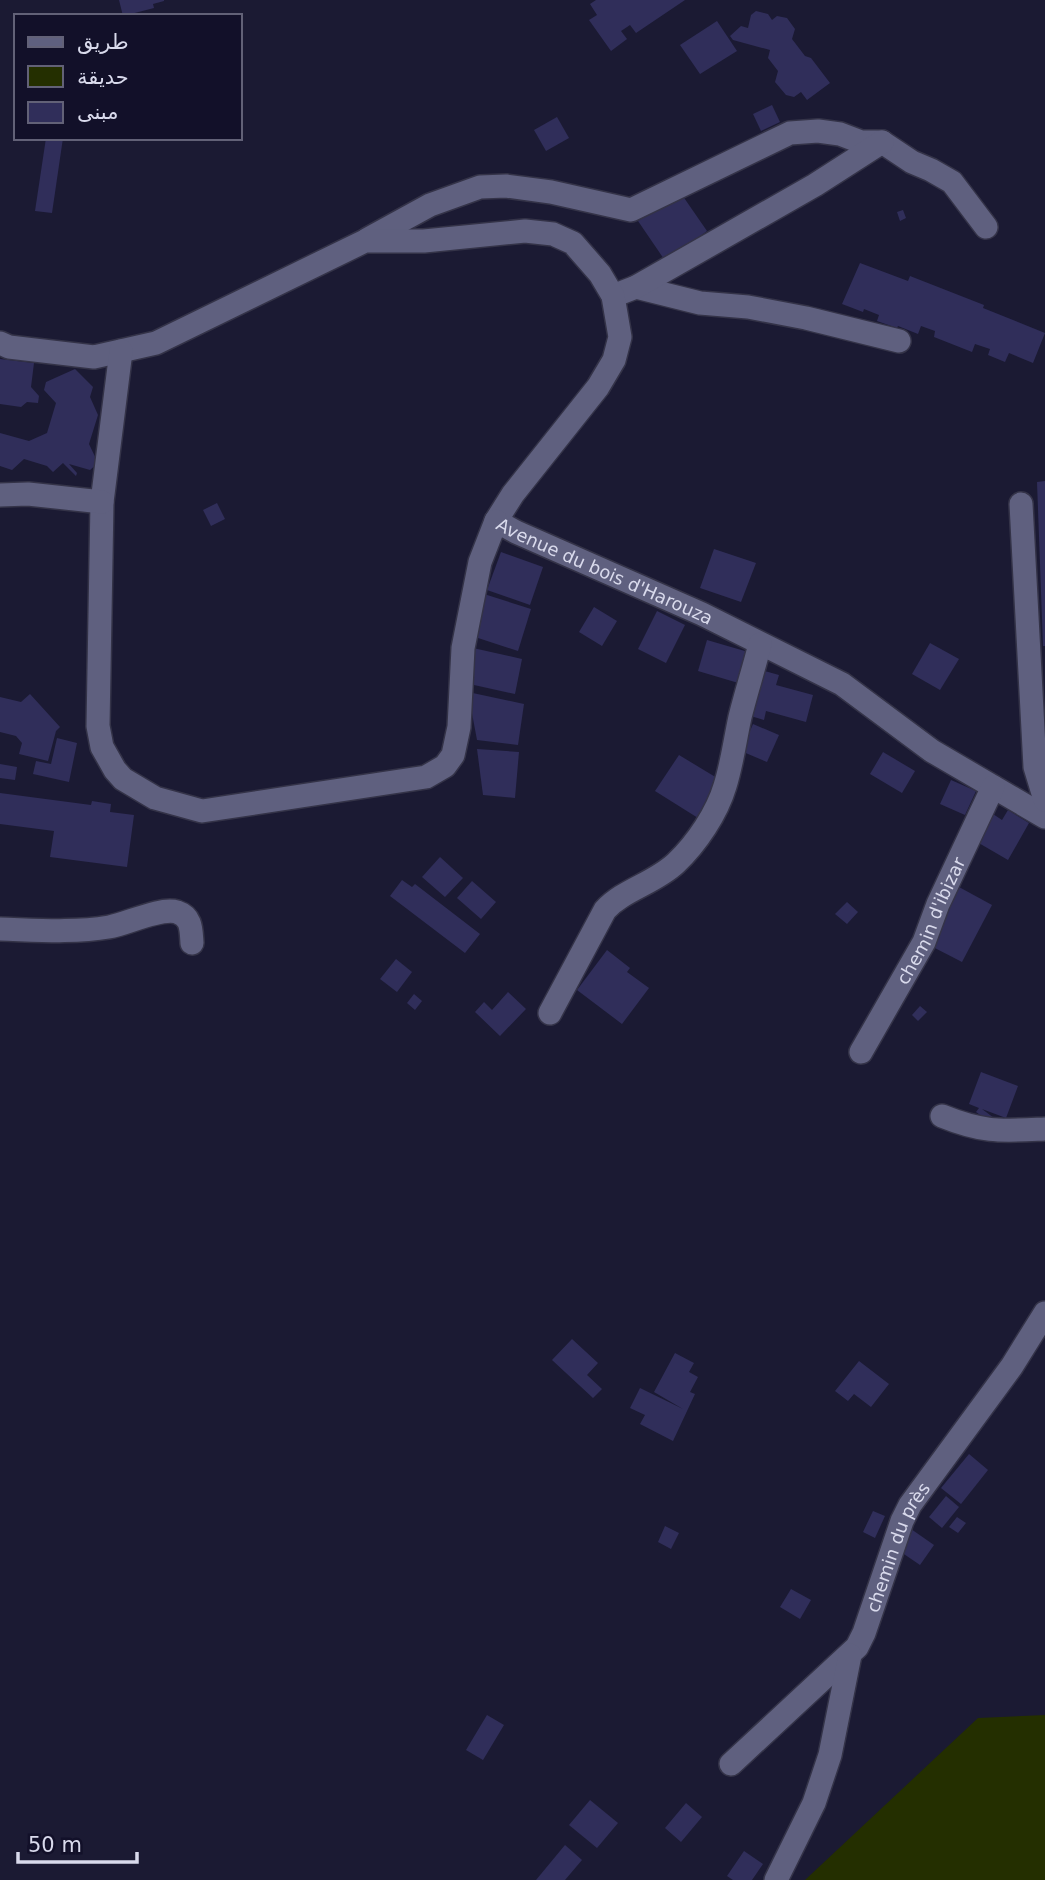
<svg xmlns="http://www.w3.org/2000/svg" width="1045" height="1880" viewBox="0 0 1045 1880" font-family="'DejaVu Sans',Vazirmatn,sans-serif">
  <style>
    .green { fill: #242f00 }
    .building { fill: #302e5a }
    .lines { fill: none; stroke-linecap: round; stroke-linejoin: round }
    .minor-casing { stroke: #343348; stroke-width: 26 }
    .minor { stroke: #5f607f; stroke-width: 23 }
    .labels { text-anchor: middle; dominant-baseline: central; stroke-width: 6; stroke-linejoin: round; paint-order: stroke }
    .street-label { font-size: 18px; fill: #d9daec; stroke: #121029 }
  </style>
  <rect width="100%" height="100%" fill="#1b1a33"/>
  <!-- green -->
  <polygon class="green" points="1045,1715 1045,1880 805,1880 978,1718"/>
  <!-- building -->
  <g class="building">
    <polygon points="119,0 164,0 164,1 153,4 154,8 123,16"/>
    <polygon points="596,0 685,0 636,33 630,25 621,31 627,39 611,51 589,20 597,15 590,4"/>
    <polygon points="756,11 768,14 772,20 777,16 787,18 795,29 792,39 805,56 811,58 830,83 807,100 801,92 794,97 786,95 775,82 778,71 768,58 770,50 733,40 730,36 741,26 748,28 751,15"/>
    <polygon points="717,21 737,51 700,74 680,45"/>
    <polygon points="772,105 780,122 761,131 753,114"/>
    <polygon points="557,117 569,138 546,151 534,130"/>
    <polygon points="46,138 63,138 52,213 35,211"/>
    <polygon points="680,192 707,231 666,262 638,221"/>
    <polygon points="903,210 906,218 900,221 897,212"/>
    <polygon points="860,263 908,281 910,276 984,305 983,308 1045,333 1033,363 1009,353 1005,362 988,355 990,349 975,344 972,352 934,337 935,331 921,326 918,334 898,326 897,328 877,321 879,315 864,309 863,312 842,304"/>
    <polygon points="0,359 34,363 31,387 39,396 38,403 27,402 21,407 0,404"/>
    <polygon points="75,369 93,387 90,397 98,415 89,444 98,463 90,470 69,464 77,473 76,476 63,463 53,472 47,466 24,459 12,470 0,466 0,433 29,441 47,433 56,403 44,390 46,382"/>
    <polygon points="1045,481 1045,646 1043,646 1037,482"/>
    <polygon points="217,503 225,519 211,526 203,510"/>
    <polygon points="714,549 756,563 741,602 700,588"/>
    <polygon points="501,552 543,567 530,605 487,590"/>
    <polygon points="484,594 531,609 518,651 472,636"/>
    <polygon points="594,607 617,621 602,646 579,632"/>
    <polygon points="657,611 685,625 666,663 638,649"/>
    <polygon points="707,640 755,654 745,685 698,671"/>
    <polygon points="930,643 959,659 940,690 912,674"/>
    <polygon points="473,648 522,659 515,694 465,683"/>
    <polygon points="757,669 779,675 776,685 813,695 806,722 766,711 764,720 744,714"/>
    <polygon points="468,692 524,704 518,745 477,740"/>
    <polygon points="30,694 60,727 56,731 48,761 19,754 22,743 16,736 0,732 0,697 21,702"/>
    <polygon points="753,724 779,735 767,762 741,751"/>
    <polygon points="57,738 77,743 69,782 33,774 36,761 51,764"/>
    <polygon points="477,749 519,752 515,798 483,795"/>
    <polygon points="883,752 915,771 902,793 870,774"/>
    <polygon points="679,755 722,781 698,818 655,791"/>
    <polygon points="0,764 17,767 15,780 0,778"/>
    <polygon points="951,780 976,791 965,815 940,804"/>
    <polygon points="0,793 91,805 92,801 111,804 110,812 134,815 127,867 50,857 54,831 0,824"/>
    <polygon points="1008,810 1029,823 1008,860 977,842 993,814 1002,820"/>
    <polygon points="440,857 463,878 445,897 422,877"/>
    <polygon points="402,880 412,887 415,884 480,934 465,953 390,896"/>
    <polygon points="472,881 496,902 481,919 457,898"/>
    <polygon points="959,887 992,905 962,962 929,945"/>
    <polygon points="847,902 858,912 847,924 835,914"/>
    <polygon points="607,950 630,968 627,972 649,988 622,1024 577,990"/>
    <polygon points="396,959 412,972 397,992 380,979"/>
    <polygon points="508,992 526,1009 500,1036 475,1012 484,1002 492,1010"/>
    <polygon points="414,994 422,1001 415,1010 407,1003"/>
    <polygon points="920,1006 927,1012 918,1021 912,1015"/>
    <polygon points="981,1072 1018,1086 1006,1118 982,1109 994,1118 990,1122 976,1112 979,1108 969,1104"/>
    <polygon points="572,1339 598,1363 587,1375 602,1389 593,1398 552,1360"/>
    <polygon points="675,1353 694,1363 689,1372 698,1377 690,1392 695,1394 673,1441 640,1424 645,1415 630,1408 640,1388 683,1409 654,1392"/>
    <polygon points="859,1361 889,1384 871,1407 854,1394 848,1401 835,1391"/>
    <polygon points="969,1454 988,1470 961,1504 941,1488"/>
    <polygon points="946,1496 959,1507 942,1528 929,1517"/>
    <polygon points="873,1511 885,1516 875,1538 863,1532"/>
    <polygon points="957,1517 966,1523 958,1533 949,1527"/>
    <polygon points="665,1526 679,1533 671,1549 658,1542"/>
    <polygon points="911,1529 934,1545 920,1565 898,1550"/>
    <polygon points="791,1589 811,1600 800,1619 780,1607"/>
    <polygon points="487,1715 504,1725 483,1760 466,1750"/>
    <polygon points="590,1800 618,1823 597,1848 569,1825"/>
    <polygon points="686,1803 702,1817 681,1842 665,1828"/>
    <polygon points="565,1845 582,1860 565,1880 536,1880"/>
    <polygon points="744,1851 763,1864 752,1880 733,1880 727,1876"/>
  </g>
  <g class="lines">
    <!-- minor casing -->
    <g class="minor-casing">
      <g id="minor">
        <polyline points="368,239 430,205 480,187 506,186 551,192 631,210 790,133 818,131 840,134 861,142 882,142 912,162 931,170 952,182 986,227"/>
        <polyline points="636,287 700,303 748,307 806,318 899,341"/>
        <polyline points="613,296 636,287 815,185 882,142"/>
        <path id="s1" d="M 0,343 L 9,347 L 94,357 L 156,343 L 365,241 L 424,241 L 525,231 L 553,234 L 573,243 L 600,274 L 613,296 L 620,337 L 614,360 L 598,387 L 513,494 L 496,521 L 516,532 L 702,614 L 842,684 L 932,751 L 1045,817"/>
        <polyline points="121,351 102,502 98,726 102,747 115,770 123,779 155,798 202,811 426,777 445,766 453,755 459,727 463,648 480,562 496,521"/>
        <polyline points="0,495 28,494 102,502"/>
        <polyline points="1021,504 1035,767 1045,800"/>
        <path d="M 0,929 C 36,930 73,933 109,927 C 127,924 160,907 177,912 C 192,917 191,930 192,943"/>
        <path d="M 550,1013 L 605,910 C 623,890 655,883 676,863 C 697,843 717,813 725,786 C 732,764 735,740 740,717 C 746,693 754,668 760,644"/>
        <path id="s2" d="M 861,1052 L 924,942 L 938,904 L 993,787"/>
        <path d="M 942,1116 C 984,1133 1001,1131 1045,1129"/>
        <path id="s3" d="M 731,1764 L 857,1647 L 864,1633 L 902,1521 L 910,1505 L 1012,1366 L 1045,1313"/>
        <polyline points="776,1880 814,1803 830,1755 850,1655"/>
      </g>
    </g>
    <!-- minor -->
    <use href="#minor" class="minor"/>
  </g>
  <g class="labels">
    <!-- street labels -->
    <g class="street-label">
      <text stroke="none"><textPath href="#s1" startOffset="1054">Avenue du bois d'Harouza</textPath></text>
      <text stroke="none"><textPath href="#s2" startOffset="149">chemin d'ibizar</textPath></text>
      <text stroke="none"><textPath href="#s3" startOffset="280">chemin du près</textPath></text>
    </g>
  </g>
  <!-- legend -->
  <rect x="14" y="14" width="228" height="126" fill="#121029" stroke="#626177" stroke-width="2"/>
  <rect x="28" y="37" width="35" height="10" fill="#5f607f" stroke="#626177" stroke-width="2"/>
  <text x="77" y="49" font-size="21" fill="#d9daec">طريق</text>
  <rect x="28" y="66" width="35" height="21" fill="#242f00" stroke="#626177" stroke-width="2"/>
  <text x="77" y="84" font-size="21" fill="#d9daec">حديقة</text>
  <rect x="28" y="102" width="35" height="21" fill="#302e5a" stroke="#626177" stroke-width="2"/>
  <text x="77" y="119" font-size="21" fill="#d9daec">مبنى</text>
  <!-- scale -->
  <path d="M18 1852v10h119v-10" fill="none" stroke="#d9daec" stroke-width="3.5"/>
  <text x="28" y="1852" font-size="21" fill="#d9daec" stroke="#121029" stroke-width="5" paint-order="stroke">50 m</text>
</svg>
